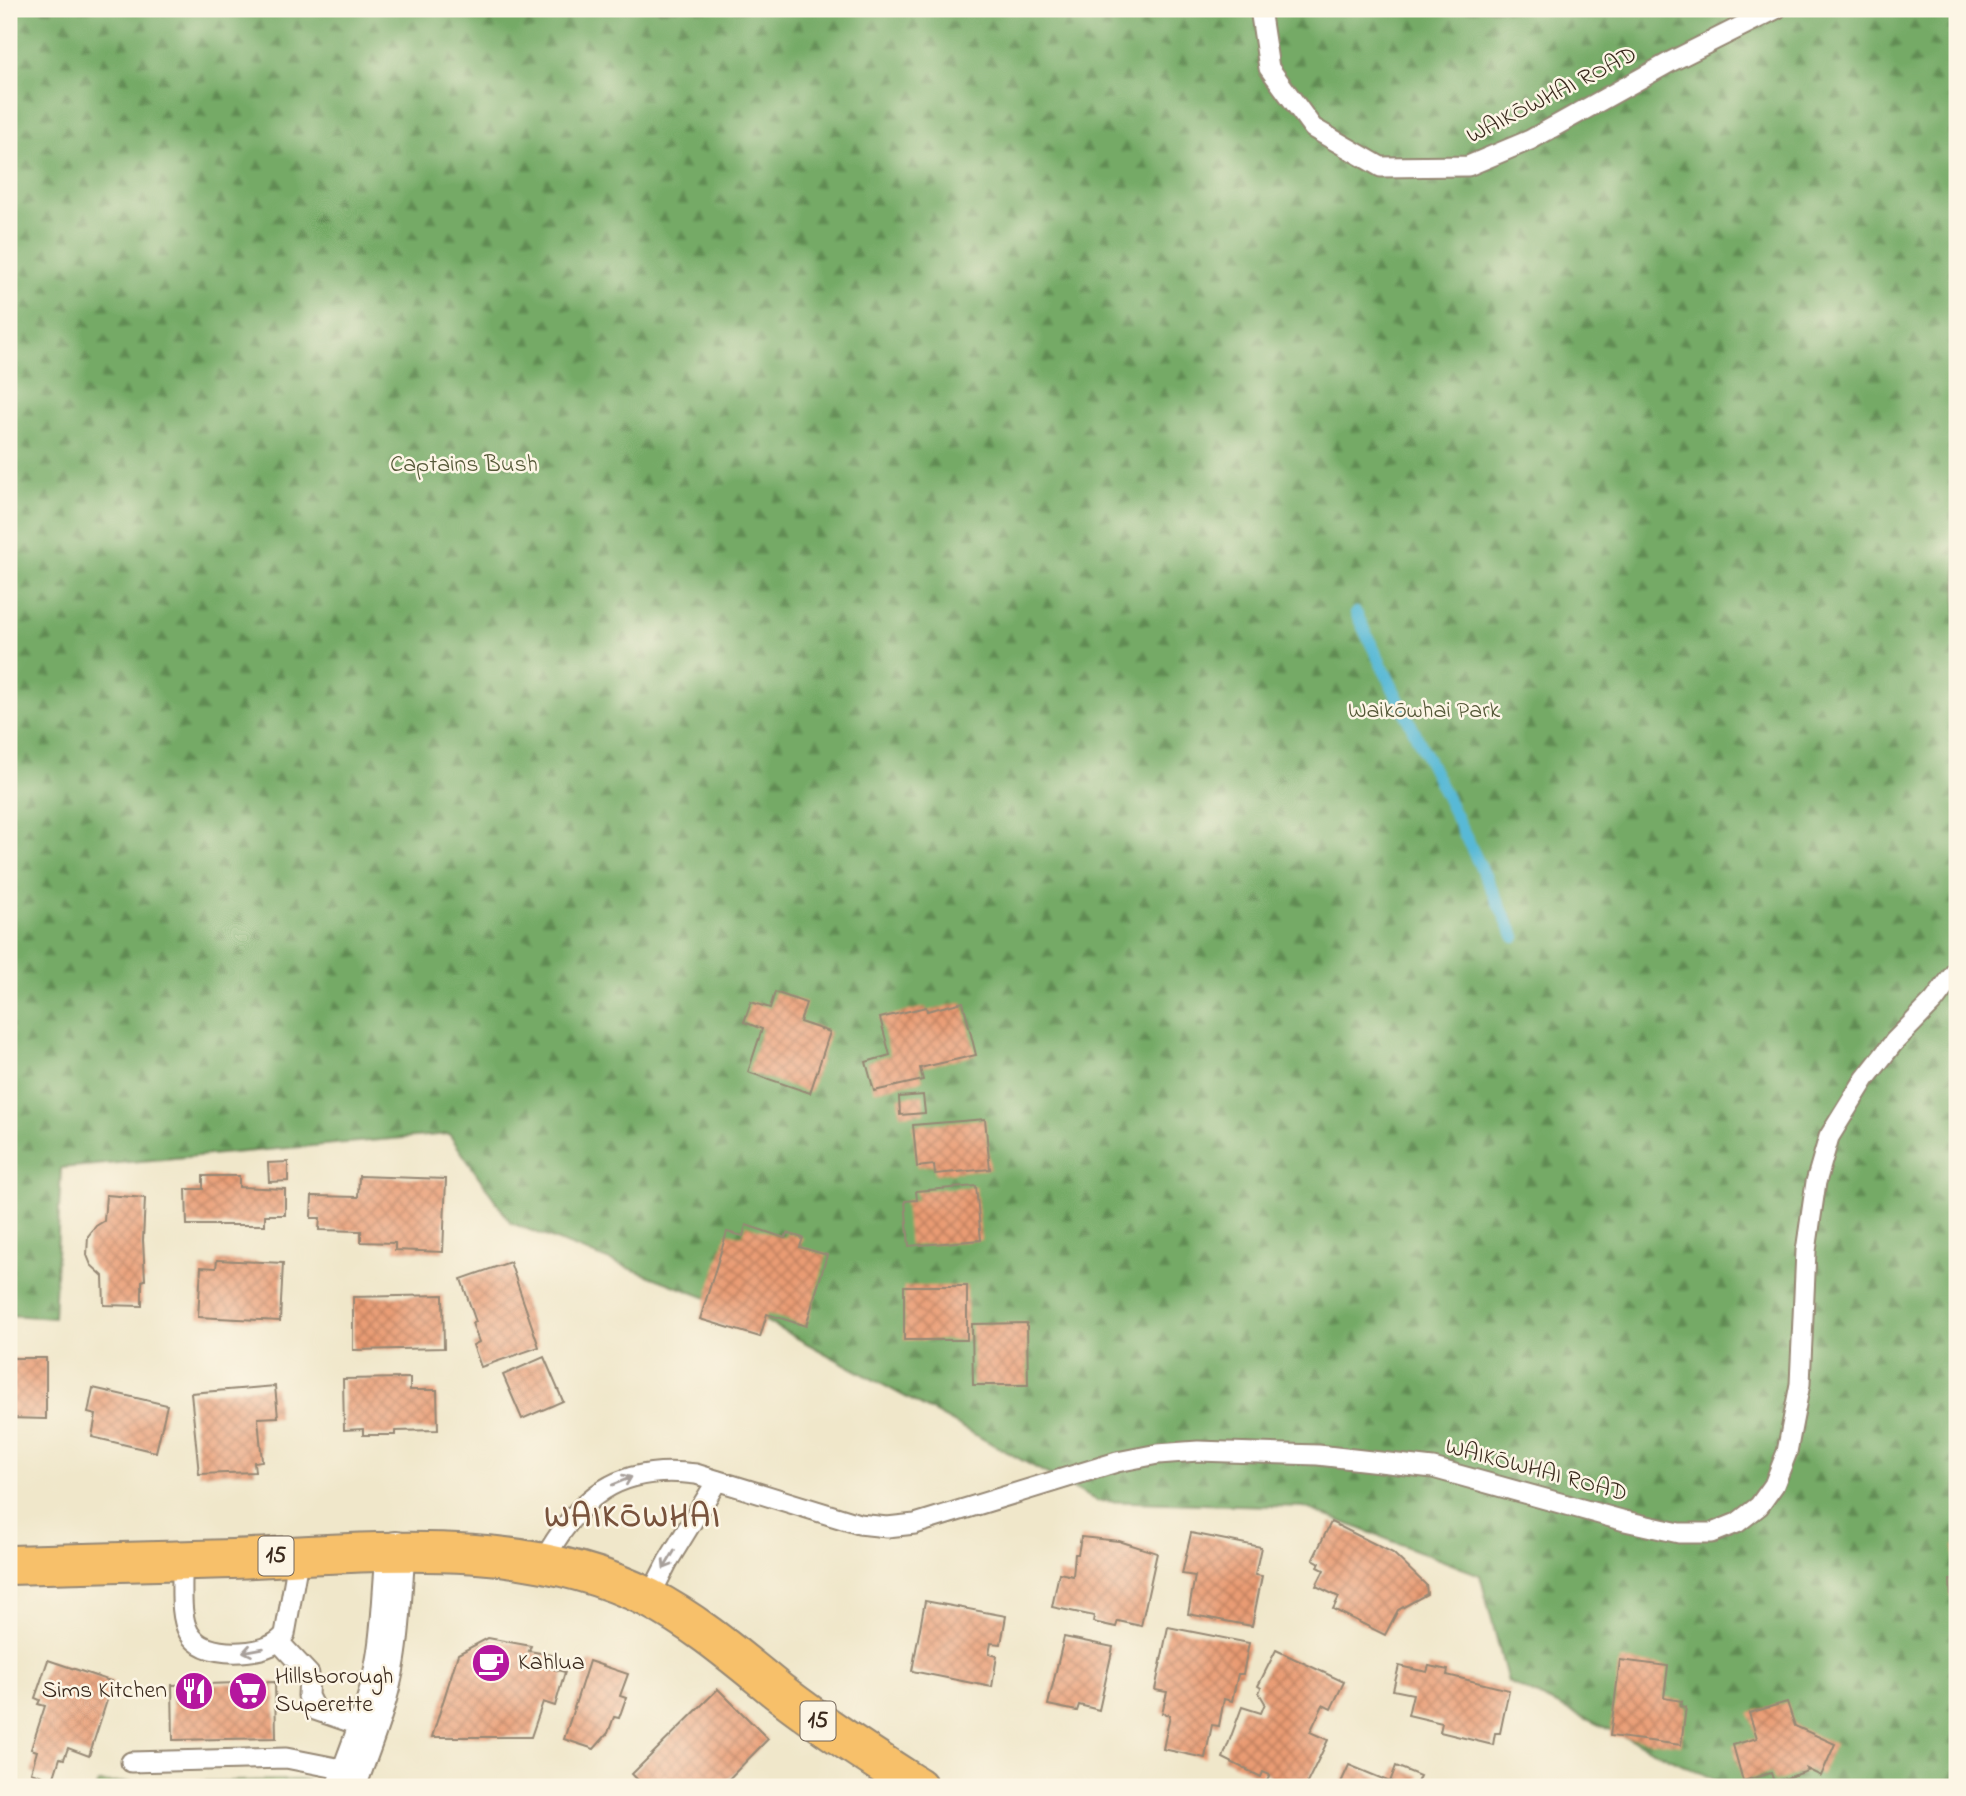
<svg xmlns="http://www.w3.org/2000/svg" width="1966" height="1796" viewBox="0 0 1966 1796" font-family="'Indie Flower',sans-serif">
  <style>
    .grass { fill: url(#grass-dots); stroke: #667749; stroke-width: 2 }
    .forest { fill: url(#forest-firs); stroke: #586a42; stroke-width: 2 }
    .lines { fill: none; stroke-linecap: round; stroke-linejoin: round }
    .stream { stroke: #58b9d6; stroke-width: 12 }
    .building { fill: url(#building-cross-hatch) }
    .service-casing { stroke: #968874; stroke-width: 23 }
    .minor-casing { stroke: #968874; stroke-width: 42 }
    .primary-casing { stroke: #968874; stroke-width: 42 }
    .service { stroke: #fff; stroke-width: 19 }
    .minor { stroke: #fff; stroke-width: 38 }
    .primary { stroke: #f7c06b; stroke-width: 38 }
    .oneway { stroke: #a79f9a }
    .labels { text-anchor: middle; dominant-baseline: central; stroke-width: 5; stroke-linejoin: round; paint-order: stroke }
    .shield { fill: #fcf5e5; stroke: #75675a; stroke-width: 2 }
    .shield-label { font-size: 23px; font-weight: bold; fill: #3b2a1e }
    .street-label { font-size: 24px; fill: #3b2a1e; stroke: #fcf5e5 }
    .park-label { font-size: 24px; fill: #555838; stroke: #fcf5e5 }
    .poi-label { font-size: 24px; fill: #3b2a1e; stroke: #fcf5e5; text-anchor: start }
    .district-label { font-size: 32px; font-weight: bold; letter-spacing: 2px; fill: #78523c; stroke: #fcf5e5 }
  </style>
  <defs>
    <pattern id="grass-dots" width="8" height="8" patternUnits="userSpaceOnUse" patternTransform="scale(1.75)"><rect width="8" height="8" fill="#92c474"/><path d="M2 2h.1M6 6h.1" fill="none" stroke="#789f5f" stroke-width="1.8" stroke-linecap="round"/></pattern>
    <pattern id="forest-firs" width="22" height="20" patternUnits="userSpaceOnUse" patternTransform="scale(1.75)"><rect width="22" height="20" fill="#75aa66"/><path d="M5 1l3.5 6h-7zM16 11l3.5 6h-7z" fill="#618b53"/></pattern>
    <pattern id="building-cross-hatch" width="8" height="8" patternUnits="userSpaceOnUse" patternTransform="scale(1.75)"><rect width="8" height="8" fill="#e99b73"/><path d="M0 0l8 8M0 8l8-8" fill="none" stroke="#be7f5e"/></pattern>
  </defs>
  <rect width="100%" height="100%" fill="#fcf5e5"/>
  <filter id="ink" filterUnits="userSpaceOnUse"><feTurbulence type="fractalNoise" baseFrequency=".0143" numOctaves="2"/><feDisplacementMap in="SourceGraphic" scale="14" xChannelSelector="R" yChannelSelector="G"/><feConvolveMatrix kernelMatrix="1 2 1 2 8 2 1 2 1" color-interpolation-filters="sRGB"/></filter>
  <filter id="wash" filterUnits="userSpaceOnUse"><feTurbulence type="fractalNoise" baseFrequency=".00686" numOctaves="4" result="noise"/><feDisplacementMap in="SourceGraphic" scale="28" xChannelSelector="R" yChannelSelector="G"/><feGaussianBlur stdDeviation="1.57" result="paint"/><feColorMatrix in="noise" values="0 0 0 0 0 0 0 0 0 0 0 0 0 0 0 0 0 1.4 0 .05"/><feComposite in="paint" operator="in"/></filter>
  <g filter="url(#wash)">
    <rect width="100%" height="100%" fill="#f0e7ca"/>
    <!-- grass -->
    <polygon class="grass" points="307,1780 305,1787 97,1787 99,1783"/>
    <!-- forest -->
    <g class="forest">
      <polygon points="9,9 1957,9 1957,1787 1731,1787 1508,1682 1480,1575 1304,1507 1097,1501 762,1319 511,1223 449,1134 61,1168 54,1318 9,1315"/>
      <polygon points="125,1783 238,1787 117,1787"/>
    </g>
    <g class="lines">
      <!-- stream -->
      <polyline class="stream" points="1356,613 1515,937"/>
    </g>
    <g id="blocks">
      <!-- building -->
      <g class="building">
        <polygon points="775,992 806,1003 800,1022 830,1032 810,1093 748,1072 762,1029 744,1022 751,1002 770,1008"/>
        <polygon points="963,1002 976,1055 920,1068 923,1080 874,1091 866,1062 890,1055 880,1018 926,1007 927,1011"/>
        <polygon points="923,1095 925,1113 900,1115 899,1097"/>
        <polygon points="985,1119 990,1169 935,1174 934,1165 917,1167 913,1125"/>
        <polygon points="288,1162 288,1181 269,1182 268,1163"/>
        <polygon points="203,1176 239,1176 239,1187 285,1189 285,1215 265,1215 265,1225 187,1225 186,1189 203,1189"/>
        <polygon points="359,1176 446,1179 443,1252 395,1250 395,1243 361,1242 361,1231 319,1230 320,1218 311,1218 312,1196 358,1197"/>
        <polygon points="976,1186 981,1240 909,1246 905,1201 917,1200 916,1191"/>
        <polygon points="106,1195 145,1198 143,1240 145,1280 142,1281 142,1306 104,1305 103,1276 91,1265 87,1255 88,1236 96,1226 104,1221"/>
        <polygon points="746,1225 785,1238 787,1233 803,1238 800,1247 827,1255 806,1326 767,1314 760,1337 700,1319 727,1232 743,1236"/>
        <polygon points="217,1260 283,1263 280,1321 198,1317 201,1267 216,1268"/>
        <polygon points="510,1262 539,1347 481,1367 473,1345 479,1342 472,1323 476,1322 461,1279"/>
        <rect x="904" y="1286" width="63" height="54"/>
        <polygon points="443,1295 444,1348 353,1350 353,1297"/>
        <polygon points="1027,1323 1028,1385 973,1385 972,1324"/>
        <polygon points="544,1357 563,1401 522,1419 503,1375"/>
        <polygon points="9,1358 46,1358 46,1419 9,1418"/>
        <polygon points="410,1378 410,1390 437,1390 438,1430 395,1431 395,1435 363,1435 363,1429 344,1430 343,1379"/>
        <polygon points="275,1386 278,1417 258,1418 262,1461 254,1462 255,1472 199,1474 191,1393"/>
        <polygon points="93,1388 167,1405 156,1452 92,1437 96,1415 88,1413"/>
        <polygon points="1331,1522 1393,1553 1426,1585 1427,1594 1398,1610 1385,1635 1333,1609 1339,1597 1316,1586 1324,1570 1318,1567 1320,1563 1313,1559"/>
        <polygon points="1191,1533 1261,1547 1255,1575 1262,1576 1252,1626 1188,1614 1195,1576 1182,1574"/>
        <polygon points="1081,1537 1119,1541 1157,1553 1141,1626 1118,1621 1116,1627 1093,1622 1094,1616 1052,1607 1059,1573 1073,1576 1075,1554 1078,1554"/>
        <polygon points="1954,1545 1957,1545 1957,1579 1955,1579"/>
        <polygon points="1957,1579 1957,1597 1951,1597 1950,1580"/>
        <polygon points="925,1601 1006,1616 1001,1644 991,1643 989,1654 997,1656 992,1687 912,1671"/>
        <polygon points="1168,1627 1249,1643 1243,1674 1238,1674 1232,1701 1224,1699 1219,1726 1212,1725 1205,1758 1163,1749 1170,1715 1162,1713 1167,1692 1155,1690"/>
        <polygon points="1064,1637 1113,1647 1099,1710 1079,1705 1077,1711 1048,1705"/>
        <polygon points="488,1638 531,1646 529,1651 552,1655 549,1668 565,1672 555,1706 543,1702 531,1737 432,1737 458,1654"/>
        <polygon points="1276,1650 1344,1682 1331,1709 1323,1705 1310,1732 1328,1740 1305,1787 1270,1787 1265,1785 1270,1775 1263,1772 1261,1777 1223,1758 1242,1707 1261,1713 1265,1703 1259,1693 1261,1688 1258,1686"/>
        <polygon points="48,1660 113,1682 89,1756 68,1748 64,1759 60,1758 53,1780 31,1772 37,1751 31,1749 45,1706 38,1704 40,1700 35,1698"/>
        <polygon points="1620,1660 1668,1666 1664,1698 1682,1701 1681,1706 1686,1707 1681,1745 1610,1736"/>
        <polygon points="589,1661 628,1674 620,1696 626,1698 619,1718 614,1717 608,1733 594,1749 564,1739"/>
        <polygon points="1399,1666 1427,1672 1429,1666 1448,1670 1447,1675 1509,1690 1500,1733 1495,1733 1493,1745 1440,1732 1442,1723 1408,1715 1413,1694 1393,1690"/>
        <polygon points="275,1682 276,1738 173,1740 172,1685"/>
        <polygon points="718,1689 768,1739 721,1787 645,1787 632,1774"/>
        <polygon points="1787,1702 1795,1726 1835,1744 1821,1776 1807,1769 1808,1771 1774,1782 1771,1773 1743,1781 1733,1745 1757,1738 1749,1713"/>
        <polygon points="1349,1765 1390,1782 1396,1766 1420,1776 1415,1787 1339,1787"/>
      </g>
    </g>
  </g>
  <g filter="url(#ink)">
    <use href="#blocks" fill-opacity="0" stroke="#968874" stroke-width="2"/>
    <g class="lines">
      <!-- service casing -->
      <g class="service-casing">
        <g id="service">
          <polyline points="1260,9 1269,68 1313,128 1381,167 1468,166 1530,140 1672,61 1776,9"/>
          <path d="M 182,1560 C 183,1611 172,1655 241,1652 C 257,1651 275,1648 285,1634 L 299,1555"/>
          <path d="M 542,1563 C 579,1497 617,1464 696,1474 L 859,1524 L 887,1527 L 915,1524 L 1117,1462 L 1158,1454 L 1198,1451 L 1318,1455 L 1433,1468 L 1625,1521 L 1679,1533 L 1712,1533 L 1737,1523 L 1759,1506 L 1774,1485 L 1787,1452 L 1800,1384 L 1806,1251 L 1816,1182 L 1829,1137 L 1865,1079 L 1894,1042 L 1934,1001 L 1957,970"/>
          <polyline points="649,1598 668,1561 717,1481"/>
          <polyline points="279,1642 309,1674 308,1696 315,1710 368,1728"/>
          <polyline points="131,1762 286,1758 352,1771"/>
        </g>
      </g>
      <!-- minor casing -->
      <g class="minor-casing">
        <path id="minor" d="M 346,1787 C 361,1745 379,1703 386,1658 C 392,1623 392,1587 396,1551"/>
      </g>
      <!-- primary casing -->
      <g class="primary-casing">
        <path id="primary" d="M 9,1565 C 83,1563 157,1561 232,1559 C 368,1553 523,1534 649,1598 C 697,1623 736,1657 778,1691 C 823,1726 870,1756 918,1787"/>
      </g>
      <!-- service -->
      <use href="#service" class="service"/>
      <!-- minor -->
      <use href="#minor" class="minor"/>
      <!-- primary -->
      <use href="#primary" class="primary"/>
    </g>
    <!-- one-way arrows -->
    <defs><path id="oneway-shaft" d="M-6 0H5M1.5-3L5.5 0L1.5 3" fill="none" stroke-width="1.6" stroke-linecap="round" stroke-linejoin="round" transform="scale(1.75)"/></defs>
    <g class="oneway">
      <use href="#oneway-shaft" transform="translate(622 1481) rotate(-22)"/>
      <use href="#oneway-shaft" transform="translate(669 1560) rotate(121)"/>
      <use href="#oneway-shaft" transform="translate(253 1650) rotate(170)"/>
    </g>
  </g>
  <!-- icons -->
  <defs>
    <g id="cafe-disc" transform="scale(2.0125)"><circle r="9.5" fill="#b5179e" stroke="#fcf5e5"/><path d="M-5.5-4.5H6V0H3Q3 3.5 0 3.5H-2.5Q-5.5 3.5-5.5 0ZM3-3.2v2h1.7v-2ZM-6 4.5H4V6H-6Z" fill="#fff"/></g>
    <g id="restaurant-disc" transform="scale(2.0125)"><circle r="9.5" fill="#b5179e" stroke="#fcf5e5"/><path d="M-5-6h1v4h1v-4h1v4h1v-4h1v5L-1.5 .5V6h-2V.5L-5-1ZM5-6V6H3V1.5H1.5Q1.5-4 5-6Z" fill="#fff"/></g>
    <g id="supermarket-disc" transform="scale(2.0125)"><circle r="9.5" fill="#b5179e" stroke="#fcf5e5"/><path d="M-6-5.5h2.5l.6 2H6L4.5 2H-2.5L-4.4-4H-6ZM-1.5 3.2a1.3 1.3 0 1 0 .1 0ZM3 3.2a1.3 1.3 0 1 0 .1 0Z" fill="#fff"/></g>
  </defs>
  <g fill-rule="evenodd">
    <use href="#cafe-disc" x="491" y="1663"/>
    <use href="#restaurant-disc" x="194" y="1691"/>
    <use href="#supermarket-disc" x="248" y="1691"/>
  </g>
  <g class="labels">
    <!-- shield labels -->
    <g class="shield">
      <rect x="258.5" y="1536.5" width="35" height="39" rx="5"/>
      <rect x="800.5" y="1701.5" width="35" height="39" rx="5"/>
    </g>
    <g class="shield-label">
      <text x="276" y="1556">15</text>
      <text x="818" y="1721">15</text>
    </g>
    <!-- street labels -->
    <g class="street-label">
      <text transform="translate(1552 96) rotate(-27)">WAIKŌWHAI ROAD</text>
      <text transform="translate(1536 1471) rotate(15)">WAIKŌWHAI ROAD</text>
    </g>
    <!-- park labels -->
    <g class="park-label">
      <text x="464" y="465">Captains Bush</text>
      <text x="1424" y="711">Waikōwhai Park</text>
    </g>
    <!-- poi labels -->
    <g class="poi-label">
      <text x="518" y="1663">Kahlua</text>
      <text x="275" y="1677">Hillsborough<tspan x="275" dy="28">Superette</tspan></text>
      <text x="167" y="1691" text-anchor="end">Sims Kitchen</text>
    </g>
    <!-- district labels -->
    <g class="district-label">
      <text x="633" y="1518">WAIKŌWHAI</text>
    </g>
  </g>
  <!-- margin -->
  <rect width="1966" height="1796" fill="none" stroke="#fcf5e5" stroke-width="35"/>
</svg>
